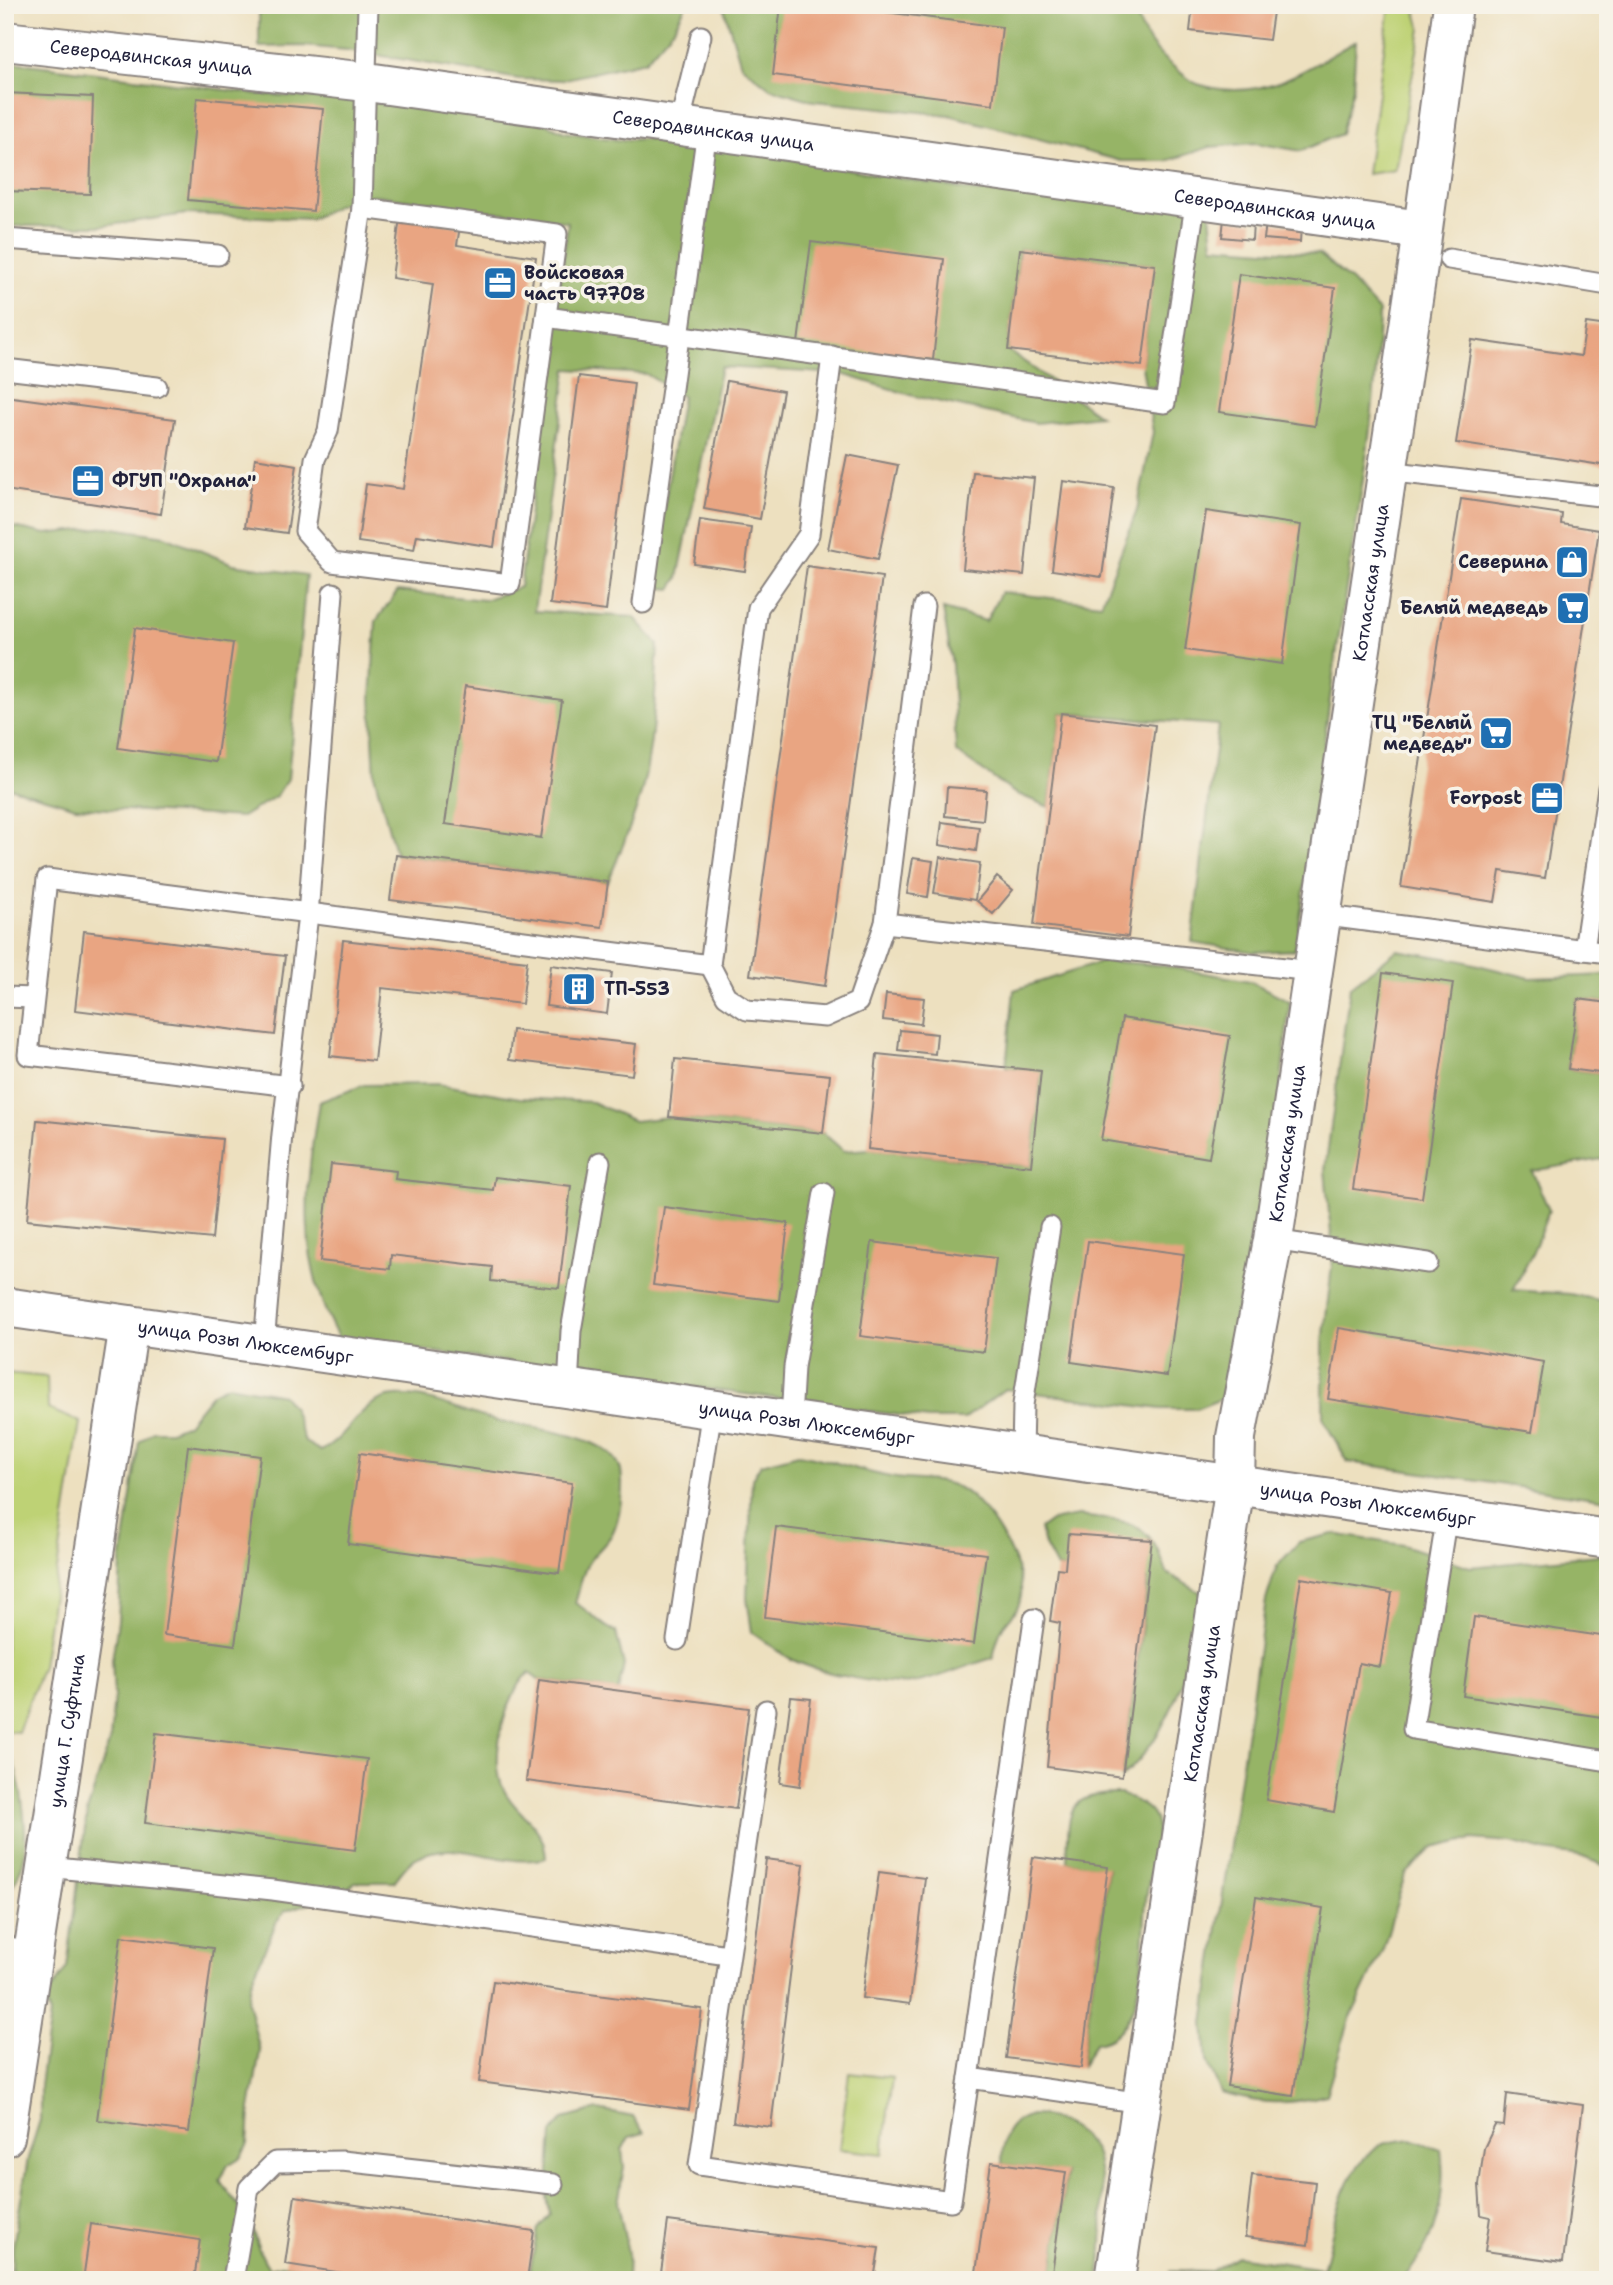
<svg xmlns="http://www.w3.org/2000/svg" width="1613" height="2285" viewBox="0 0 1613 2285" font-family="'Shantell Sans',sans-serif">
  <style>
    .green { fill: #bed275; stroke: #707a58; stroke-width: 2 }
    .forest { fill: #96b466; stroke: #5c6b50; stroke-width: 2 }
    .building { fill: #e9a582 }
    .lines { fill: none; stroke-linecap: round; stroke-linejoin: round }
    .lane-casing { stroke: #88817d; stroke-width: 23 }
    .street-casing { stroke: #88817d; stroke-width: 42 }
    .lane { stroke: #fff; stroke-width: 19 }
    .street { stroke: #fff; stroke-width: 38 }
    .labels { text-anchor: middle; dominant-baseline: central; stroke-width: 7; stroke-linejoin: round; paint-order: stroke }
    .street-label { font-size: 18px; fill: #22223b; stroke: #f7f3e8 }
    .poi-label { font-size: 18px; font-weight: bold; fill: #22223b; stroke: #f7f3e8; text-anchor: end }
  </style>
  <rect width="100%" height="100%" fill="#f7f3e8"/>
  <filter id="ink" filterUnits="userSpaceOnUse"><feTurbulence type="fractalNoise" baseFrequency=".0143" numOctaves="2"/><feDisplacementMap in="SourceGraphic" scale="14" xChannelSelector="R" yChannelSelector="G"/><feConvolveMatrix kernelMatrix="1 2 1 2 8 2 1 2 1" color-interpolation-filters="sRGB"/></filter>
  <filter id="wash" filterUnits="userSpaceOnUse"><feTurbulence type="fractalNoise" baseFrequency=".00686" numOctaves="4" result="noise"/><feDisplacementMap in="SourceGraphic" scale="28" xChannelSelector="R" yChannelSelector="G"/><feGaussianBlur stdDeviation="1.57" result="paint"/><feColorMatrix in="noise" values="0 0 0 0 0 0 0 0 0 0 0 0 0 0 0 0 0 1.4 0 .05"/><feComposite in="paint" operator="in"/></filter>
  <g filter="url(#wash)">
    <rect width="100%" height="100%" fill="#ede0bf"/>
    <!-- green -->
    <g class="green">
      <polygon points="1390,5 1414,5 1421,29 1395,170 1367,174"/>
      <polygon points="5,1373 47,1377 48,1409 80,1422 42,1666 18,1732 5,1731"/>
      <polygon points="849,2073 892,2078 883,2154 839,2149"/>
    </g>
    <!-- forest -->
    <g class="forest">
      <polygon points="259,5 686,5 674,28 645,61 561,80 519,79 347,50 303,46 259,47"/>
      <path d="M 723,5 L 1135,5 C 1137,27 1153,50 1170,64 C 1179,70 1190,83 1201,85 C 1263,103 1305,69 1356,41 L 1353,88 L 1341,134 L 1301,151 L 1256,143 L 1210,147 L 1166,161 L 1121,161 L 949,115 L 814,101 L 770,88 L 741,65 Z"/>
      <path d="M 5,61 L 256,94 L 524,113 L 564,132 L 619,140 L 671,138 L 979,192 L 1024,178 L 1210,211 L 1213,246 L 1319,254 L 1352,282 L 1379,311 C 1377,415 1356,519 1341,622 C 1324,732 1313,841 1295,950 L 1253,952 L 1192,942 L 1218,725 L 1061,713 L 1049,807 L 1013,792 L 956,752 L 952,665 L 943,609 L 986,621 L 1001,592 L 1101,604 L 1137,510 L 1153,432 L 1142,366 L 1154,265 L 1020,249 L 1008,350 L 1100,416 L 1036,423 L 914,396 L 842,374 L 721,367 L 678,578 L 671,589 L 651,587 L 682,396 L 646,374 L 567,369 L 534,611 L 634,617 L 658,644 C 655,692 654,742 642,790 C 634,821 620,852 608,882 L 396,855 L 375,778 L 371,698 L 376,621 L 398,591 L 484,600 L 520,587 L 568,222 L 375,195 L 348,200 L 311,219 L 186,214 L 103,226 L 15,226 L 5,229 Z"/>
      <polygon points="5,525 46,534 107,527 165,536 233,564 306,575 288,779 276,796 242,817 76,807 5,786"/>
      <polygon points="1397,950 1458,960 1530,978 1608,975 1608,1003 1578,999 1568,1069 1608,1074 1608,1158 1532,1171 1549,1210 1533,1252 1513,1290 1570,1294 1608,1302 1608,1500 1348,1462 1323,1419 1323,1343 1333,1256 1325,1170 1350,987"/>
      <path d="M 1105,961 L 1158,965 L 1250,981 L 1290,1001 L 1272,1165 L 1253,1225 L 1221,1399 L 1196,1409 L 1161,1409 L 1005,1389 L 964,1419 L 928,1419 L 339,1339 C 296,1262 305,1186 319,1102 L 364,1085 L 438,1084 L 520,1098 L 592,1102 L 634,1121 L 669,1117 L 823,1133 L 844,1151 L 868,1149 L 1031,1166 L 1041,1072 L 1006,1067 L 1014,990 Z"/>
      <path d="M 228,1385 L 283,1395 L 293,1408 L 305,1442 L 321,1451 C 350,1437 359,1399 395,1396 C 429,1394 461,1411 493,1420 C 523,1428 614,1433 621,1471 C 624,1488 620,1519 612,1534 C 604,1548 589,1556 584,1572 C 580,1582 579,1593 575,1603 C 591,1612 600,1625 616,1632 L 624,1665 L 618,1691 L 539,1680 L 529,1673 C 505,1695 488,1761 504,1790 C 518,1818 544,1822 546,1858 C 502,1870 457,1835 416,1858 C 408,1862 400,1874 394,1882 L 355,1882 L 343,1892 L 285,1911 L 276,1923 L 251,1982 L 248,2001 L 260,2052 L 250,2109 L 248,2144 L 241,2157 L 228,2165 L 220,2180 C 228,2195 242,2206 249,2222 C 256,2238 258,2253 269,2268 L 285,2264 L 387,2280 L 11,2280 L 13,2246 L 28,2158 L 40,2120 L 40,2085 L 50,2015 L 45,2000 L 67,1967 L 87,1812 L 110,1740 L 114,1696 L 112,1660 L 118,1621 L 121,1562 L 139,1442 L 153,1431 L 170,1431 L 187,1424 L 212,1393 Z"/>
      <path d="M 798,1454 C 831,1459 863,1473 896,1478 C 917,1481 940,1478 959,1488 C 986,1502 1025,1565 1021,1596 C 1020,1609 1010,1617 1003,1627 C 997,1637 995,1647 993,1658 C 966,1665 940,1679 912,1683 C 884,1687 816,1672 791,1659 C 778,1652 765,1640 752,1632 L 747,1598 L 752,1479 L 761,1464 Z"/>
      <path d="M 1078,1516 C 1130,1522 1148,1517 1167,1573 L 1203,1594 C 1191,1660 1174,1732 1122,1777 L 1148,1580 L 1057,1568 L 1043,1542 L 1040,1529 L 1051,1521 Z"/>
      <path d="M 1333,1534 L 1403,1545 L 1470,1567 L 1608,1554 L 1608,1867 L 1580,1856 L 1544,1851 L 1510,1842 L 1472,1839 L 1433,1848 L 1405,1875 L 1383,1949 L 1350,2019 L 1326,2095 C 1285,2106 1262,2104 1221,2093 L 1207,2061 L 1204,2023 L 1266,1600 L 1277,1566 L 1299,1542 Z"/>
      <path d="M 5,1741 C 17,1767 21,1788 24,1815 C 27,1852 27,1866 5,1898 Z"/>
      <path d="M 1121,1794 C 1133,1799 1150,1806 1155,1819 C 1163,1841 1150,1870 1147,1892 C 1141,1933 1151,2036 1095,2043 L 1081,2068 L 1108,1868 L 1067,1862 C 1069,1813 1064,1793 1121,1794 Z"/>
      <polygon points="598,2110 633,2117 644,2133 629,2137 622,2150 624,2167 618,2203 628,2253 627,2280 528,2280 538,2229 550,2215 547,2197 552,2133 563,2119"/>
      <path d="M 1032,2115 C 1053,2115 1079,2129 1092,2147 C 1105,2164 1104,2258 1099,2280 L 1051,2280 L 1066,2173 L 1002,2164 C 1002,2139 1005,2122 1032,2115 Z"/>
      <path d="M 1411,2139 L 1441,2149 C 1447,2198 1436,2243 1402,2280 L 1269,2280 L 1169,2270 L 1211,2271 L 1237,2256 L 1323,2269 C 1335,2229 1340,2170 1379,2146 C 1387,2141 1401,2141 1411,2139 Z"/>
    </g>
    <g id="blocks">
      <!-- building -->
      <g class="building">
        <polygon points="781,5 831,5 1002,27 993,104 773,75"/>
        <polygon points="1193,5 1274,5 1269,40 1190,31"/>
        <polygon points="5,93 93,97 90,194 5,191"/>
        <polygon points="197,98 323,109 313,211 188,200"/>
        <polygon points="400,217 460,226 457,245 536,257 494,547 417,535 414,550 358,542 366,484 403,489 433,284 392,278"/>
        <polygon points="1224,219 1253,222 1252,240 1222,237"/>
        <polygon points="1266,222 1301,226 1300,242 1264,239"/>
        <polygon points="811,242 944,259 933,360 798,343"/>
        <polygon points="1020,249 1155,265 1142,366 1008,350"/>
        <polygon points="1239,274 1335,288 1315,426 1219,412"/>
        <polygon points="1586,323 1608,326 1608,466 1456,443 1472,340 1581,356"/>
        <polygon points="579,376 634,383 606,611 550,604"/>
        <polygon points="727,381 783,391 760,519 704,509"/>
        <polygon points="5,396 175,419 161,514 5,490"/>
        <polygon points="847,455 898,465 878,559 828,549"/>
        <polygon points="255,458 297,465 287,533 245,527"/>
        <polygon points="973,472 1034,478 1024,575 963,569"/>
        <polygon points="1063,481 1114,488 1102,577 1052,570"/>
        <polygon points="1461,499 1562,514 1561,524 1599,530 1545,878 1500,871 1495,902 1401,887"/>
        <polygon points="1206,511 1301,525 1282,664 1185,650"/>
        <polygon points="700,520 751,527 745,571 694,564"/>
        <polygon points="807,566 882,577 825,986 750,975"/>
        <polygon points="135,628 233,643 216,762 118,748"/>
        <polygon points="465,686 562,700 541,838 445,824"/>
        <polygon points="1061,713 1155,725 1128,937 1034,925"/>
        <polygon points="947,787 986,790 983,820 945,816"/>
        <polygon points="942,822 979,827 976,851 939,845"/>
        <polygon points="396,855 608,882 602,927 390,900"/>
        <polygon points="940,857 980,863 975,900 934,893"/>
        <polygon points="913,858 933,861 928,897 907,894"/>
        <polygon points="997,877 1013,890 993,914 977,901"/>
        <polygon points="84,931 285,956 275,1035 75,1010"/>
        <polygon points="343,940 527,961 522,1004 382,988 374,1061 330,1056"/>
        <polygon points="551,965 612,973 607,1014 546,1006"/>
        <polygon points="1383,973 1453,983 1422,1198 1353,1189"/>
        <polygon points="886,994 924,998 921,1024 883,1020"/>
        <polygon points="1578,999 1608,1003 1608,1074 1568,1069"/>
        <polygon points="1122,1018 1230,1036 1209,1158 1101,1140"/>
        <polygon points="512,1030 636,1044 632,1075 509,1060"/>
        <polygon points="900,1030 937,1034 935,1054 898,1050"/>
        <polygon points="877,1054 1041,1071 1031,1166 868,1149"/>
        <polygon points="675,1059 830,1075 823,1133 669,1117"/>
        <polygon points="37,1120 222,1139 212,1239 27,1220"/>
        <polygon points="331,1164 396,1171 395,1179 493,1190 495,1177 571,1186 559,1288 491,1281 492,1267 391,1255 390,1269 320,1261"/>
        <polygon points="664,1207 788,1223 779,1301 653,1285"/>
        <polygon points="1088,1241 1184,1254 1167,1376 1071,1362"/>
        <polygon points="872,1242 996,1258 984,1352 860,1336"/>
        <polygon points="1339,1328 1544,1362 1532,1432 1328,1399"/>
        <polygon points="188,1446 260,1456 235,1645 164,1635"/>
        <polygon points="360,1453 572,1483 559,1573 348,1544"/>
        <polygon points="776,1527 986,1554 974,1644 765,1617"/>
        <polygon points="1068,1534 1152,1540 1122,1777 1047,1767 1060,1623 1050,1621 1057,1568 1065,1569"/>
        <polygon points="1301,1578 1392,1593 1380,1667 1359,1663 1334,1812 1266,1800"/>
        <polygon points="1474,1617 1608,1637 1608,1718 1463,1696"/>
        <polygon points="539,1680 749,1708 736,1809 526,1781"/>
        <polygon points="791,1697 811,1699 800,1786 780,1783"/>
        <polygon points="156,1733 367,1759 355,1850 145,1823"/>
        <polygon points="1033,1857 1108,1867 1081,2068 1006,2058"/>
        <polygon points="766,1859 804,1864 771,2127 733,2122"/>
        <polygon points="879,1872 925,1878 910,2004 862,1998"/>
        <polygon points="1256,1897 1323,1908 1293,2096 1227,2086"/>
        <polygon points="121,1936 213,1948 189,2132 97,2120"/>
        <polygon points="493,1981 702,2009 689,2110 479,2082"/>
        <polygon points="1507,2094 1583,2105 1563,2262 1485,2251 1490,2217 1481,2215 1479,2185 1484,2148 1495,2125 1504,2126"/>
        <polygon points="991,2162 1066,2172 1051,2280 975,2280"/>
        <polygon points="1252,2175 1315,2182 1308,2245 1245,2237"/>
        <polygon points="295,2196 534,2231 527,2280 387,2280 285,2264"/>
        <polygon points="668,2221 879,2248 874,2280 660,2280"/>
        <polygon points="91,2224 200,2240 194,2280 83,2280"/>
      </g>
    </g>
  </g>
  <g filter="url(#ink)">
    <use href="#blocks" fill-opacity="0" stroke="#88817d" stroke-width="2"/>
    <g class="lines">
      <!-- lane casing -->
      <g class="lane-casing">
        <g id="lane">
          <polyline points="679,126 701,36"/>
          <polygon points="362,208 557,234 510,584 332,562 305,531 315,459 328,431"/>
          <polyline points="362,208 368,5"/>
          <polyline points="5,239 218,255"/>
          <polyline points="1449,259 1608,285"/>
          <polyline points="546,317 1165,403 1196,198"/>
          <polyline points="832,356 809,534 758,608 710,965 726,996 747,1010 825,1017 858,1002 885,923 924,606"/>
          <polyline points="5,369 157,387"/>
          <polyline points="1387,471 1608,497"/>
          <polyline points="643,603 707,130"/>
          <polyline points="1320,915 1608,953"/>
          <polyline points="885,923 1312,971"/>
          <polyline points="1584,950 1608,788"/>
          <polyline points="5,997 33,998"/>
          <polyline points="290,1086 28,1055 47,879 710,965"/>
          <polyline points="1273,1240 1428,1263"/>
          <polyline points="264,1344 282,1134 308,915 333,593"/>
          <polyline points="568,1388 571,1331 600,1162"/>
          <polyline points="791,1420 794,1367 824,1193"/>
          <polyline points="1022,1454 1023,1405 1050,1227"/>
          <polyline points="1447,1515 1413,1729 1608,1761"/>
          <polyline points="677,1640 712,1409"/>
          <polyline points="766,1710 699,2165 951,2201 969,2078 1142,2103"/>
          <polyline points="47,1867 273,1890 728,1955"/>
          <polyline points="5,1947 34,1950"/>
          <polyline points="969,2078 1034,1619"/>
          <polyline points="233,2280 249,2188 275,2162 342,2161 553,2184"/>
        </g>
      </g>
      <!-- street casing -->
      <g class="street-casing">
        <g id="street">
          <path id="s1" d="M 5,41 L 367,82 L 1421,230"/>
          <path id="s2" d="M 5,1307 L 1608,1539"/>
          <path id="s3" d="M 5,2137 L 129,1325"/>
          <path id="s4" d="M 1115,2280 L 1235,1485 L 1236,1437 L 1273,1240 L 1419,259 L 1453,5"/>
        </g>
      </g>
      <!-- lane -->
      <use href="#lane" class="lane"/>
      <!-- street -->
      <use href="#street" class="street"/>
    </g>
  </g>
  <!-- icons -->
  <defs>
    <g id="office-square" transform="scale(1.75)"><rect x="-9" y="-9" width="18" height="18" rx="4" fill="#1f6fb2" stroke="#f7f3e8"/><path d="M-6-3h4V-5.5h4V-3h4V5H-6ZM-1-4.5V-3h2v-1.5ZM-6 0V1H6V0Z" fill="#fff"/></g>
    <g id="shop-square" transform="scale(1.75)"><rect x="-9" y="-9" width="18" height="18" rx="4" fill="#1f6fb2" stroke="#f7f3e8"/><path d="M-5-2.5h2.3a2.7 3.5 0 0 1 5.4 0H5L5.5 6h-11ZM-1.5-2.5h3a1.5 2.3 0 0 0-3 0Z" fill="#fff"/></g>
    <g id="supermarket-square" transform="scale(1.75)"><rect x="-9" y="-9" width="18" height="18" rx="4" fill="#1f6fb2" stroke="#f7f3e8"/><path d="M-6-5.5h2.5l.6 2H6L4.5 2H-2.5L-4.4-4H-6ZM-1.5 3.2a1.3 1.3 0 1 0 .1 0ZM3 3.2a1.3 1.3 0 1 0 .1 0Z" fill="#fff"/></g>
    <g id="building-square" transform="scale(1.75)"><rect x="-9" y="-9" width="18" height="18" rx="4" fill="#1f6fb2" stroke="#f7f3e8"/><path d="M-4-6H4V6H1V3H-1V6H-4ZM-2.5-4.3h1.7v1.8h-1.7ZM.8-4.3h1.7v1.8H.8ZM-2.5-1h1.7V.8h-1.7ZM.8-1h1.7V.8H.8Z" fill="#fff"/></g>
  </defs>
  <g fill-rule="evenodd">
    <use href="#office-square" x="500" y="283"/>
    <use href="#office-square" x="88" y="481"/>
    <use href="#shop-square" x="1572" y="562"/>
    <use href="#supermarket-square" x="1573" y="608"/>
    <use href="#supermarket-square" x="1496" y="733"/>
    <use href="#office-square" x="1547" y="798"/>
    <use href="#building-square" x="579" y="989"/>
  </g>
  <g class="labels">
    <!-- street labels -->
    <g class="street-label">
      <text stroke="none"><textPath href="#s1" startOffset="147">Северодвинская улица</textPath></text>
      <text stroke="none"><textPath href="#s1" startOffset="714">Северодвинская улица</textPath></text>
      <text stroke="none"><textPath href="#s1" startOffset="1281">Северодвинская улица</textPath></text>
      <text stroke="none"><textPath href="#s4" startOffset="1717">Котласская улица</textPath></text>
      <text stroke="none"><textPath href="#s4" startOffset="1150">Котласская улица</textPath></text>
      <text stroke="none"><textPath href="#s2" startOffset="243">улица Розы Люксембург</textPath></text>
      <text stroke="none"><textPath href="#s2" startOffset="810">улица Розы Люксембург</textPath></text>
      <text stroke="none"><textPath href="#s2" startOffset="1377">улица Розы Люксембург</textPath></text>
      <text stroke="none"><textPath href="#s4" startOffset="583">Котласская улица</textPath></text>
      <text stroke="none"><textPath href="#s3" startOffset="411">улица Г. Суфтина</textPath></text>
    </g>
    <!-- poi labels -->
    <g class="poi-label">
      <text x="524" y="273" text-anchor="start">Войсковая<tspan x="524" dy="21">часть 97708</tspan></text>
      <text x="112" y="481" text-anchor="start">ФГУП "Охрана"</text>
      <text x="1548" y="562">Северина</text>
      <text x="1548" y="608">Белый медведь</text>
      <text x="1472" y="723">ТЦ "Белый<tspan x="1472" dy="21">медведь"</tspan></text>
      <text x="1522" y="798">Forpost</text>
      <text x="604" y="989" text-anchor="start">ТП-553</text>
    </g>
  </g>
  <!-- margin -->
  <rect width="1613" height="2285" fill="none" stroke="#f7f3e8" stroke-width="28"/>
</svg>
